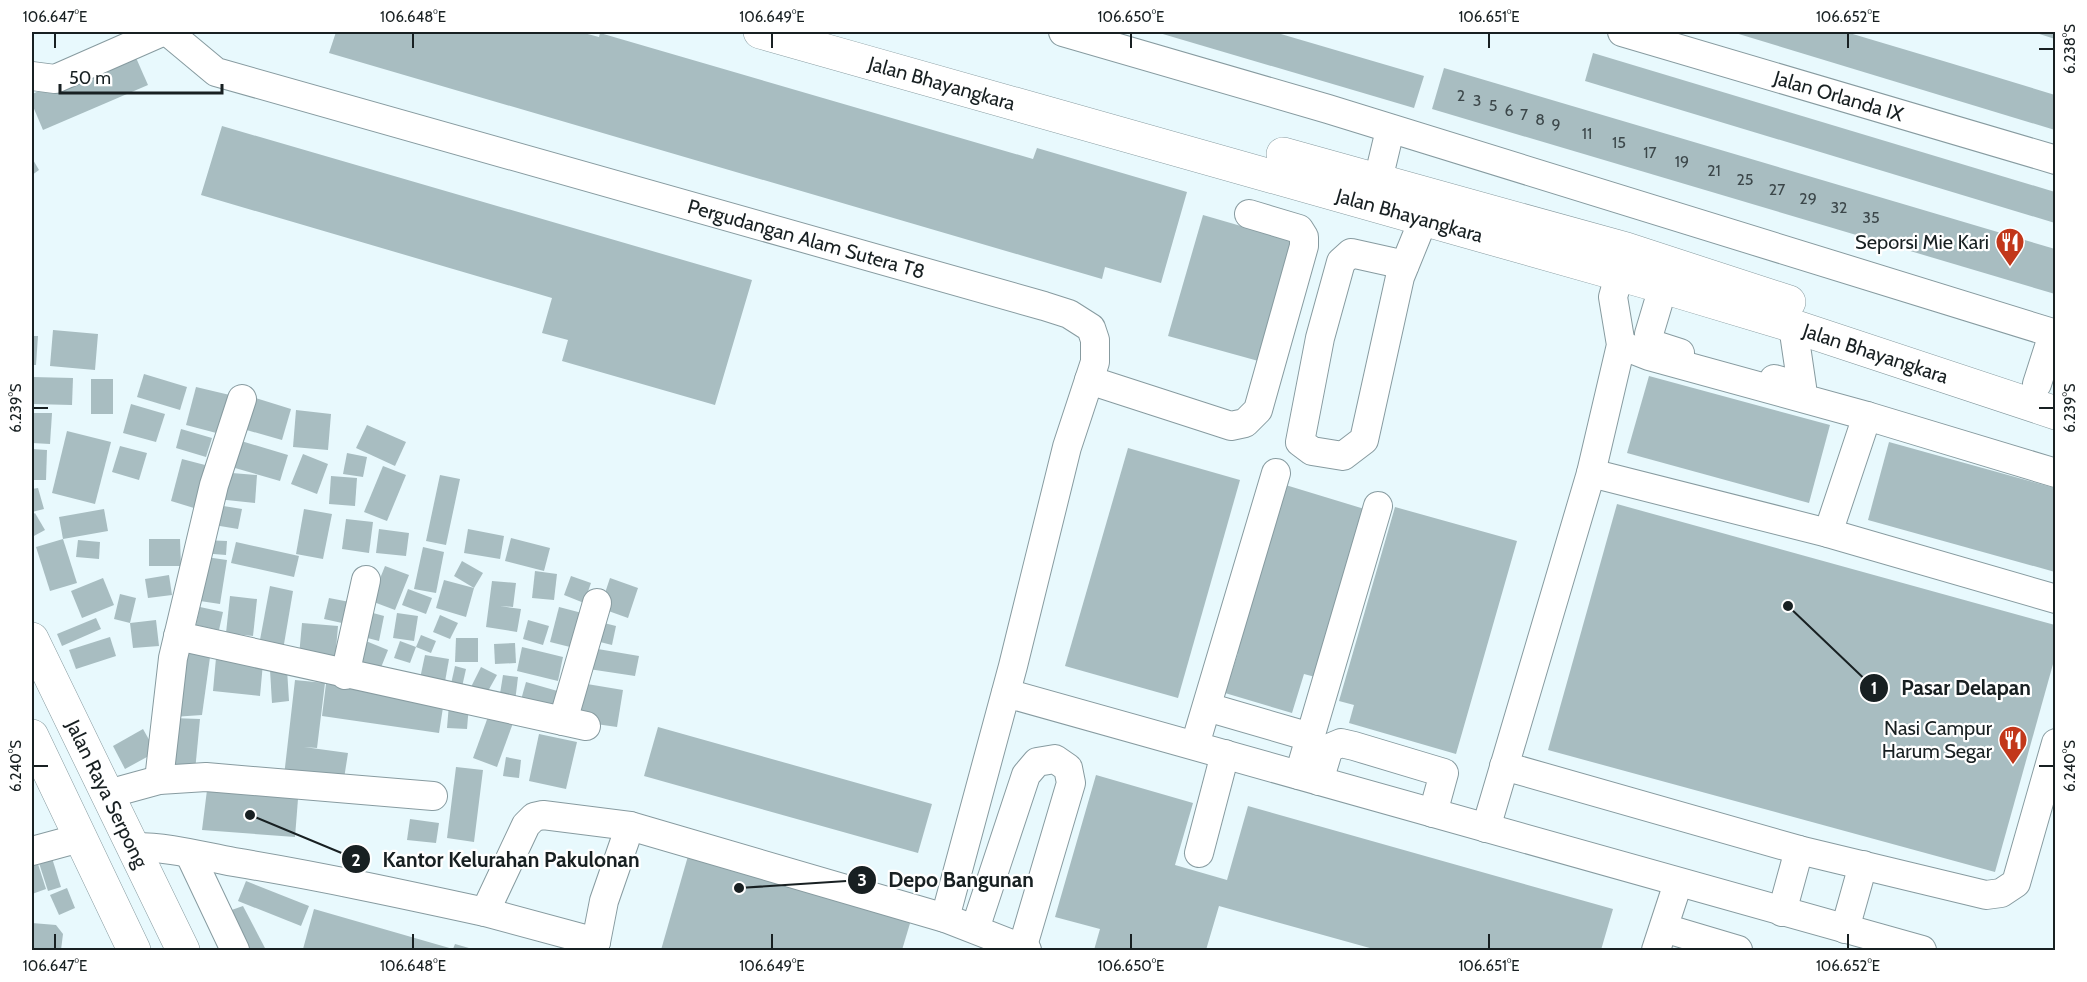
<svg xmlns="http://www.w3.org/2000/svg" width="2087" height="982" viewBox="0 0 2087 982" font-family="Cabin,sans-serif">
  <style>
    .building { fill: #a8bdc1 }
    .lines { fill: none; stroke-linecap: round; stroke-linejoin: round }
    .minor-casing { stroke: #879ba0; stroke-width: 30 }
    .major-casing { stroke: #879ba0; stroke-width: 34 }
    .minor { stroke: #fff; stroke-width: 28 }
    .major { stroke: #fff; stroke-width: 33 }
    .ticks { fill: none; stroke: #182022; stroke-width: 2 }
    .labels { text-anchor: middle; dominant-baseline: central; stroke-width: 4.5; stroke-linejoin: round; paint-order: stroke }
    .number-label { font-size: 16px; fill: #3c474a }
    .street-label { font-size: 20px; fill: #182022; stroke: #fff }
    .poi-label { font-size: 20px; fill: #182022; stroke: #fff; text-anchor: end }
    .leader { fill: none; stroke: #182022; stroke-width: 2 }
    .callout-dot { fill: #182022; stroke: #fff; stroke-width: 2 }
    .mark-label { font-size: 18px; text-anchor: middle; font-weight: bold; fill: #fff }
    .callout-label { font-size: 21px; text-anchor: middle; font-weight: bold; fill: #182022; stroke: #fff; stroke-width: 4.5; stroke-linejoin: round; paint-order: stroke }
    .neatline { fill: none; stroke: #182022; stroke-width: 2 }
    .ticks-label { font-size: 15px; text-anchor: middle; fill: #182022 }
  </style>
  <rect width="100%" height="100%" fill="#e8f9fd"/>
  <!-- building -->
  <g class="building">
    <polygon points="336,32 580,32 599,37 600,33 1033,159 1037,148 1187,192 1161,283 1105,267 1102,279 329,53"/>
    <polygon points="1156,32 1274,32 1424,76 1414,108"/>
    <polygon points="1732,32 1846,32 1950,63 2055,95 2055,130"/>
    <polygon points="2033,32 2055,32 2055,39 2052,38"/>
    <polygon points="133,51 148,85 43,130 32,104 32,94"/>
    <polygon points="1593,53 2055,192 2055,223 1585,81"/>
    <polygon points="1444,68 2055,249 2055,294 1432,109"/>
    <polygon points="222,126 752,280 715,405 562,361 568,340 542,333 552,298 201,195"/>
    <polygon points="32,158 39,170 32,175"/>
    <polygon points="1203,215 1296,242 1262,362 1168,336"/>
    <polygon points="53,330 98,334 95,370 50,366"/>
    <polygon points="32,336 38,336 36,365 32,365"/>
    <polygon points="144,374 187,387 180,410 137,397"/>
    <polygon points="1649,376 1830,425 1809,503 1627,453"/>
    <polygon points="32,377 73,378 72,405 32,404"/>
    <rect x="91" y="379" width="22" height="35"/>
    <polygon points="196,387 234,396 224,435 186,425"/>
    <polygon points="252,397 291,409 282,440 243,429"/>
    <polygon points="131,404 165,414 156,442 123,433"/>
    <polygon points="296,410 331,414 328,450 293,447"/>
    <polygon points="32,413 52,413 50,444 32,443"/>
    <polygon points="367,425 406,442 395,466 356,448"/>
    <polygon points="181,429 212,438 206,457 176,448"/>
    <polygon points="67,431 111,442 95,504 52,493"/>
    <polygon points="228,437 288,455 280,481 221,464"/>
    <polygon points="1889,442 2055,488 2055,572 1868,520"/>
    <polygon points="120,446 147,453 139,480 112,472"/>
    <polygon points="1128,448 1240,480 1178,698 1065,666"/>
    <polygon points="32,449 47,450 46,480 32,480"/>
    <polygon points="347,453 367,457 363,477 343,474"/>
    <polygon points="303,454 328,464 317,494 291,484"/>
    <polygon points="182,459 205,465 194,508 171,501"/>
    <polygon points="383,466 406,475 387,521 364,512"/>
    <polygon points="220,472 257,475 255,503 217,499"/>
    <polygon points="440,475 460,479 446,545 426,541"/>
    <polygon points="331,476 357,478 355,506 329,504"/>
    <polygon points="1279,483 1371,511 1319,678 1304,674 1292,713 1225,693 1238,653 1227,650"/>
    <polygon points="38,488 44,509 32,512 32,489"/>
    <polygon points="211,504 242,509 238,529 208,524"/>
    <polygon points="1617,504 2055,625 2055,657 1995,872 1548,750"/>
    <polygon points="1395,507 1517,541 1456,754 1349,723 1354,705 1339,701"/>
    <polygon points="104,509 108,531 63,539 59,517"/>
    <polygon points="304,509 332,514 323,559 296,554"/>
    <polygon points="35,513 45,530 32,537 32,515"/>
    <polygon points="346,519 373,522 369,553 342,549"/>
    <polygon points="379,529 409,533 406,556 376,553"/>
    <polygon points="468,529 504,536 500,559 464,553"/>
    <polygon points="511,538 550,548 544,571 505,561"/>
    <polygon points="63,539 77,583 50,591 36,547"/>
    <polygon points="149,539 180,539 181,566 149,566"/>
    <polygon points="78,540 100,542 99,559 76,557"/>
    <polygon points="202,540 227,541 226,555 201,553"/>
    <polygon points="236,542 299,556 294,577 231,563"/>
    <polygon points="423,547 444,552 436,593 414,589"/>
    <polygon points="206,557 227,560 220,604 200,601"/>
    <polygon points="462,561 483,573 474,588 454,576"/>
    <polygon points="385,566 409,575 395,610 371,601"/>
    <polygon points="535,571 557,574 554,600 532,598"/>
    <polygon points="169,575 172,595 148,598 145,579"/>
    <polygon points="571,576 591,583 584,603 564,595"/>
    <polygon points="103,578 114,605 82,618 71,591"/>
    <polygon points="610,578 638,588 628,618 600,608"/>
    <polygon points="444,580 474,588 466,617 436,608"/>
    <polygon points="492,581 516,583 513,607 500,606 521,609 517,632 486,627"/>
    <polygon points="270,586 293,591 283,650 259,645"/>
    <polygon points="408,589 432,598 426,614 402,605"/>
    <polygon points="120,594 136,598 130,623 156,620 159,646 133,648 130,623 114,619"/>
    <polygon points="230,596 257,599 253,636 226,633"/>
    <polygon points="329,598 355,603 351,625 324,619"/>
    <polygon points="200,607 223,612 219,630 196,625"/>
    <polygon points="559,607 582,613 574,648 550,642"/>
    <polygon points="362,610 384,616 379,641 356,635"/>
    <polygon points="397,613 418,616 414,641 393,638"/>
    <polygon points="440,615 458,623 450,639 433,632"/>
    <polygon points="96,618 101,629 62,646 57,634"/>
    <polygon points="528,620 549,626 543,645 523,639"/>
    <polygon points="596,621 616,626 612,645 592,640"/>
    <polygon points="302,623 338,626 335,660 299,656"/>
    <polygon points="421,635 436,641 431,653 416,647"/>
    <polygon points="110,637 116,656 76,669 69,650"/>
    <polygon points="456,638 478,638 478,662 455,662"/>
    <polygon points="361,639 388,650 376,680 349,669"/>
    <polygon points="400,641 416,647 410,663 394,658"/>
    <polygon points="515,643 516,663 495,664 494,644"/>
    <polygon points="181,647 211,650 202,715 173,717"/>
    <polygon points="522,647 563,657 558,681 517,671"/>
    <polygon points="586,647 639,656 635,676 582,668"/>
    <polygon points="425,655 449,659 443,693 418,688"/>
    <polygon points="216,658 263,663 260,696 213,691"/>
    <polygon points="455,666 466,669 462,687 451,684"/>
    <polygon points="481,667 497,675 483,700 468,693"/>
    <polygon points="287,669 289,701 272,703 270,670"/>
    <polygon points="503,675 518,677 515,702 499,700"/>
    <polygon points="295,680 325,683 317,748 304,747 348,753 343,785 284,776"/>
    <polygon points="526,682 561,692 555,717 519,707"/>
    <polygon points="581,683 623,690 617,727 575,721"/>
    <polygon points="326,684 444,701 439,733 322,716"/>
    <polygon points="449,704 469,705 467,729 447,728"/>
    <polygon points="489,714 513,723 497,767 473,758"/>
    <polygon points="172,718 200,719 195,771 167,771"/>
    <polygon points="658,727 932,804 918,853 644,776"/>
    <polygon points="143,729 156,752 125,769 113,746"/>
    <polygon points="539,734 577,742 566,789 529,781"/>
    <polygon points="506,757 521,760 519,778 503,776"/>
    <polygon points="456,767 483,770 474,842 447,838"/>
    <polygon points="1096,775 1193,803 1175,865 1227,880 1248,806 1613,909 1601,950 1377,950 1219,906 1206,950 1094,950 1100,929 1055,917"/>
    <polygon points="207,790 298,799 295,837 202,830"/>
    <polygon points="410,819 439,823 436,843 407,840"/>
    <polygon points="32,855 37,861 46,889 32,894"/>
    <polygon points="688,856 911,920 902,950 661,950"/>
    <polygon points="52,858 61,887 48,891 39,863"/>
    <polygon points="246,881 309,906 301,926 238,901"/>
    <polygon points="67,888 75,908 59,915 50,895"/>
    <polygon points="243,906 266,950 240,950 223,913"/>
    <polygon points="314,909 453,949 455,944 476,950 307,950 303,949"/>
    <polygon points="32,923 56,925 63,934 61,950 32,950"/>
  </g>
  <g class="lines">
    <!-- minor casing -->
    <g class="minor-casing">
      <g id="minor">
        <path id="s1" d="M 168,32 L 216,72 L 1044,306 L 1069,314 L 1091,328 L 1095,340 L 1095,362 L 1067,447 L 1013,666 L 945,918"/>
        <polyline points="1063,32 1328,109 2056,334"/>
        <path id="s2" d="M 1622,32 L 2056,160"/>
        <polyline points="32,76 55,79 162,32"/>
        <polyline points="1378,180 1390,130"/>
        <polyline points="1405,265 1351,253 1341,262 1320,338 1300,442 1312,451 1343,456 1364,440 1400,277 1424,218"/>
        <polyline points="1669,267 1649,334 1652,344 1680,353"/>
        <polyline points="1621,345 1649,356 1867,416 2056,473"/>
        <polyline points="1774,379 1802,387 1793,326"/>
        <polyline points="1089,380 1231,426 1245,423 1258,410 1304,246 1304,237 1299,229 1249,214"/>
        <polyline points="2037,384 2053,334"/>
        <polyline points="1591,473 1828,533 2056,599"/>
        <polyline points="1828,533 1867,416"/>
        <polyline points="178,636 586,726"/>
        <polyline points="345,675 366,580"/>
        <polyline points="1006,693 1922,950"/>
        <polyline points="1207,707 1310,737"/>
        <polyline points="563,721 597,603"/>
        <polyline points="1195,745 1276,473"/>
        <polyline points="1504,766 1799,850 1986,895 2001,893 2016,883 2056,743"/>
        <polyline points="1299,775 1378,506"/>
        <polyline points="159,780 173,658 214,485 242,399"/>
        <polyline points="1319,781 1329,748 1341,743 1354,746 1444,773 1433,813"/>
        <polyline points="108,794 159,780 206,777 433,796"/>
        <polyline points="1486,828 1591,473 1621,345 1613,297 1625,254"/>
        <path d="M 135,847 C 169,847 201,856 234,862 C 319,876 402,894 485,912 L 526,825 L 534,817 L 543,815 L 630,826 L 945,918 L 1027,950"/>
        <polyline points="32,851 80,838"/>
        <polyline points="1199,853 1225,754"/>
        <polyline points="190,855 235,950"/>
        <polyline points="485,912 596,942 593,950"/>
        <polyline points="1782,912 1799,850"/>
        <polyline points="1664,928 1738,950"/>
        <polyline points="975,929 1026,775 1037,762 1055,759 1068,768 1071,783 1022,949"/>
        <polyline points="1845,929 1863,865"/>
        <polyline points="596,942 604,901 630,826"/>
        <polyline points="1656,950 1678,883"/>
      </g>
    </g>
    <!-- major casing -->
    <g class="major-casing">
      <g id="major">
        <path id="s3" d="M 760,32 L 1653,284 L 1793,326 L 2056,413"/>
        <polyline points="1283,154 1626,249 1789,302"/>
        <path id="s4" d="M 32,639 L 183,950"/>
        <polyline points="32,736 134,950"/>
      </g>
    </g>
    <!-- minor -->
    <use href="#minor" class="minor"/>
    <!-- major -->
    <use href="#major" class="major"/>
  </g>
  <!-- ticks -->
  <path class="ticks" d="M 55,33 L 55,48M 413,33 L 413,48M 772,33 L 772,48M 1131,33 L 1131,48M 1489,33 L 1489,48M 1848,33 L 1848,48M 2039,49 L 2054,49M 33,408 L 48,408M 2039,408 L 2054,408M 33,766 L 48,766M 2039,766 L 2054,766M 55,934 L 55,949M 413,934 L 413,949M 772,934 L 772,949M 1131,934 L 1131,949M 1489,934 L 1489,949M 1848,934 L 1848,949"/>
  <!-- icons -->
  <defs>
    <g id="restaurant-pin" transform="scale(1.5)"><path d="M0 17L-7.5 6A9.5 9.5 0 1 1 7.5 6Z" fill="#c2371a" stroke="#fff"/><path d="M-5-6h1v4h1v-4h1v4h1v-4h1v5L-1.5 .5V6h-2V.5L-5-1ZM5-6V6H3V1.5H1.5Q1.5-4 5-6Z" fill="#fff"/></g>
  </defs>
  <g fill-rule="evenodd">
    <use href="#restaurant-pin" x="2010" y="242"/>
    <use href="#restaurant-pin" x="2013" y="740"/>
  </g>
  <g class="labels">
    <!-- number labels -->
    <g class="number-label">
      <text x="1461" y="95">2</text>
      <text x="1477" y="100">3</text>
      <text x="1493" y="105">5</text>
      <text x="1509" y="110">6</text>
      <text x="1524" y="114">7</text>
      <text x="1540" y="119">8</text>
      <text x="1556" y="124">9</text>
      <text x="1587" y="133">11</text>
      <text x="1619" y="142">15</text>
      <text x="1650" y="152">17</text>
      <text x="1682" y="161">19</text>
      <text x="1714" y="170">21</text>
      <text x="1745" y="179">25</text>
      <text x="1777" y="189">27</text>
      <text x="1808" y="198">29</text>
      <text x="1839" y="207">32</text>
      <text x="1871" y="217">35</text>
    </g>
    <!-- street labels -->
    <g class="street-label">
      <text stroke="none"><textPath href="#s3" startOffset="189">Jalan Bhayangkara</textPath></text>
      <text stroke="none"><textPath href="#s2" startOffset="226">Jalan Orlanda IX</textPath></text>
      <text stroke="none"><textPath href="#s3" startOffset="675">Jalan Bhayangkara</textPath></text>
      <text stroke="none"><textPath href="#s1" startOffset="676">Pergudangan Alam Sutera T8</textPath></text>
      <text stroke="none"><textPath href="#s3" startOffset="1161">Jalan Bhayangkara</textPath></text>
      <text stroke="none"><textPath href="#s4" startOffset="172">Jalan Raya Serpong</textPath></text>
    </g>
    <!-- poi labels -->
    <g class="poi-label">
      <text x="1989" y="242">Seporsi Mie Kari</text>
      <text x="1992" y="728">Nasi Campur<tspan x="1992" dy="23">Harum Segar</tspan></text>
    </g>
  </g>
  <!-- callouts -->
  <path class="leader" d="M1788 606L1874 688M250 815L356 859M739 888L862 880"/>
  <g class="callout-dot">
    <circle cx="1788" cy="606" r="6"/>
    <circle cx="250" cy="815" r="6"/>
    <circle cx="739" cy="888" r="6"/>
    <circle cx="1874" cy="688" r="15"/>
    <circle cx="356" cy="859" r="15"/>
    <circle cx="862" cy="880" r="15"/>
  </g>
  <g class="mark-label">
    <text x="1874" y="694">1</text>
    <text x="356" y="866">2</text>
    <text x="862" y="886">3</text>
  </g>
  <g class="callout-label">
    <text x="1966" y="695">Pasar Delapan</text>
    <text x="511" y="867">Kantor Kelurahan Pakulonan</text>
    <text x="961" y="887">Depo Bangunan</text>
  </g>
  <!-- border -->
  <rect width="2087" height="982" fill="none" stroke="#ffffff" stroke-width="66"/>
  <!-- scale -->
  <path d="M60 84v9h162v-9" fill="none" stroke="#182022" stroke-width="3"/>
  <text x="69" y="84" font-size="18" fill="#182022" stroke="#ffffff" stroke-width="4.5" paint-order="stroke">50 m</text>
  <rect x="33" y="33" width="2021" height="916" class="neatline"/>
  <g class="ticks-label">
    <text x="55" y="22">106.647°E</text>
    <text x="413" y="22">106.648°E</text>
    <text x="772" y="22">106.649°E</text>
    <text x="1131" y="22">106.650°E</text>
    <text x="1489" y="22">106.651°E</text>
    <text x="1848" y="22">106.652°E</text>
    <text transform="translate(2070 49) rotate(-90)" y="5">6.238°S</text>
    <text transform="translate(16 408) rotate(-90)" y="5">6.239°S</text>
    <text transform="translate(2070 408) rotate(-90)" y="5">6.239°S</text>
    <text transform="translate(16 766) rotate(-90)" y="5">6.240°S</text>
    <text transform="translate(2070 766) rotate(-90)" y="5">6.240°S</text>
    <text x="55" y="971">106.647°E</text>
    <text x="413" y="971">106.648°E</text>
    <text x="772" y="971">106.649°E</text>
    <text x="1131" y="971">106.650°E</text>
    <text x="1489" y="971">106.651°E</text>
    <text x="1848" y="971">106.652°E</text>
  </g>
</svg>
